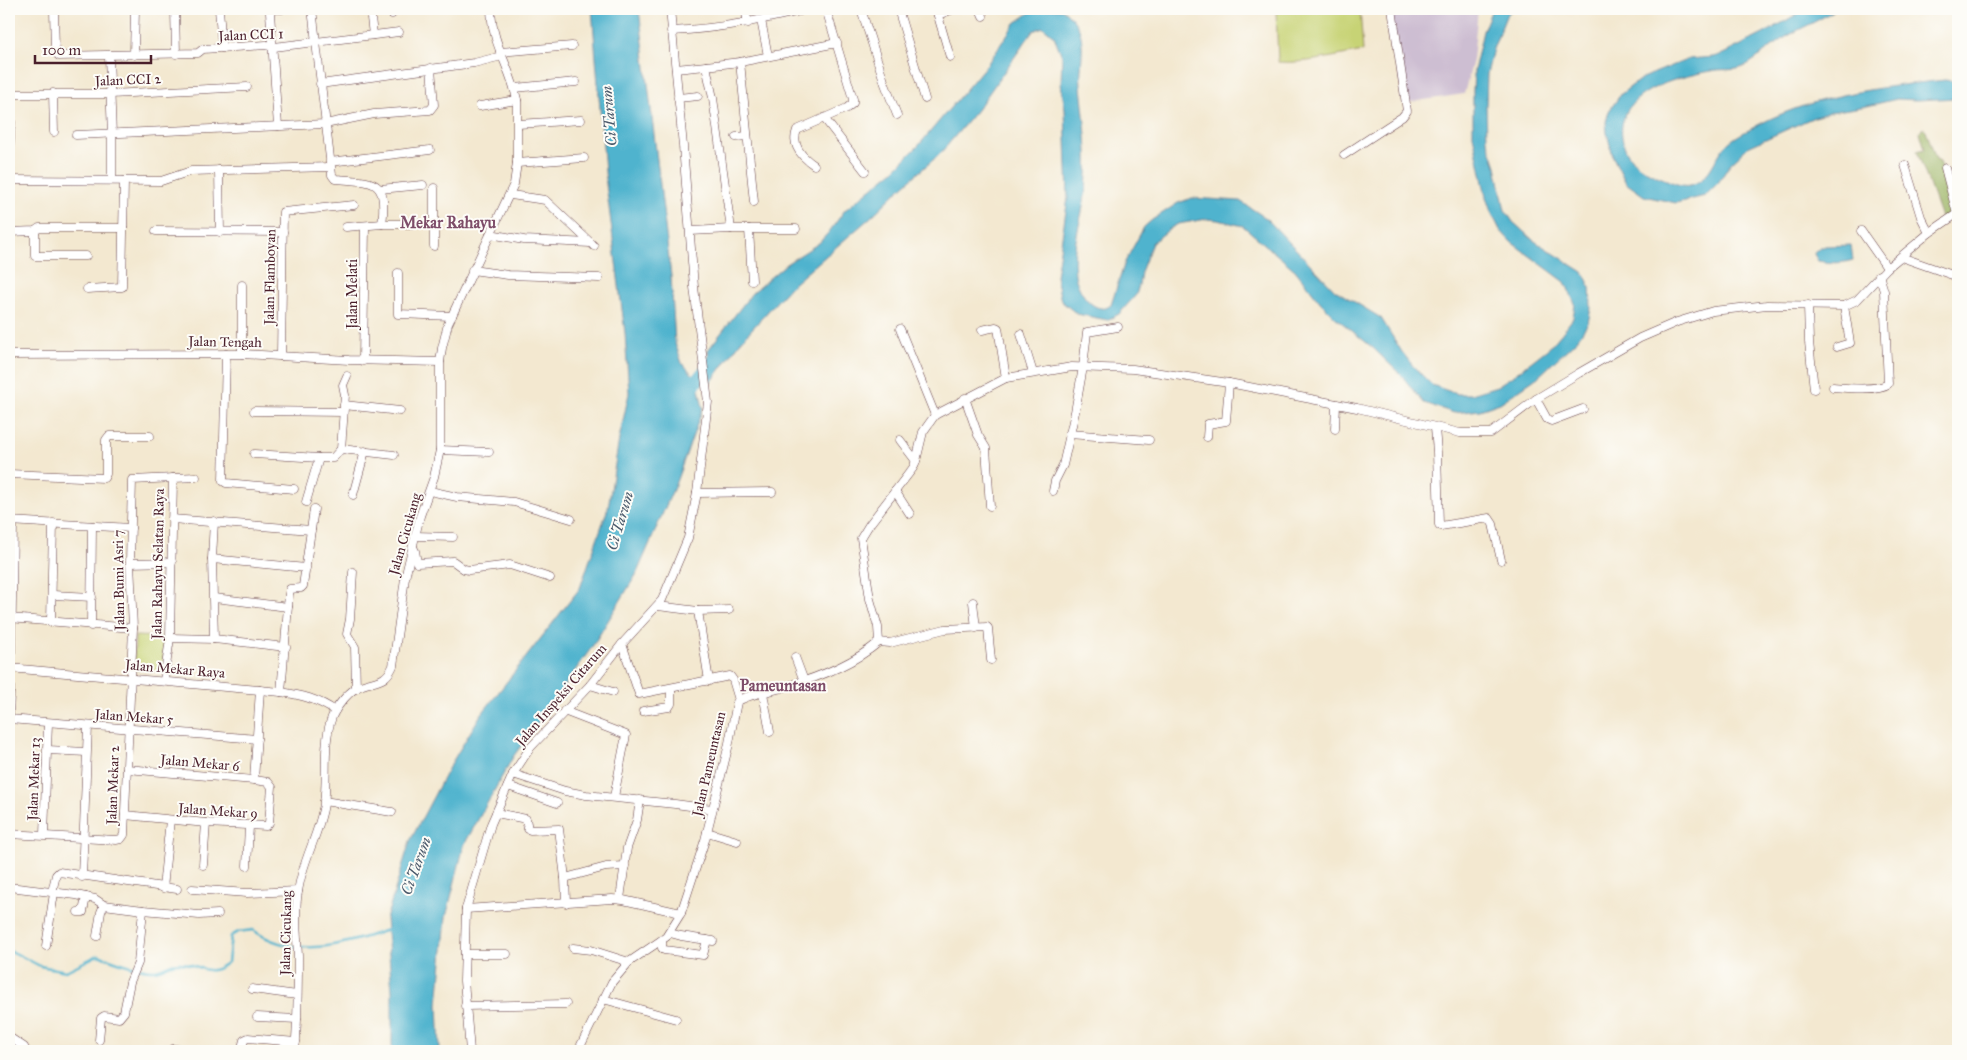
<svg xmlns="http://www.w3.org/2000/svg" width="1967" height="1060" viewBox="0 0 1967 1060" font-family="'IM FELL Great Primer',serif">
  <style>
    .industrial { fill: #cdbed2 }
    .green { fill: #c7d375; stroke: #887950 }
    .forest { fill: #9db566; stroke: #746a48 }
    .water { fill: #4fb3ce; stroke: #4c697c }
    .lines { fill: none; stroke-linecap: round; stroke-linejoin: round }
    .stream { stroke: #4fb3ce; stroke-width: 2.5 }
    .river { stroke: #4fb3ce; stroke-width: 14 }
    .minor-casing { stroke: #633d44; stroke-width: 9 }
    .minor { stroke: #fff; stroke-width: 8 }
    .labels { text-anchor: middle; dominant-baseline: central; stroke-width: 4; stroke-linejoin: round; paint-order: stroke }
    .street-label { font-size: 14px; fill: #4a1f2b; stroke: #fdfcf7 }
    .water-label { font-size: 15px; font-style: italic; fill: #4c5a6c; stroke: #fdfcf7 }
    .quarter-label { font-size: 16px; font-weight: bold; fill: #7e4d69; stroke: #fdfcf7 }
  </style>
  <rect width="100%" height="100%" fill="#fdfcf7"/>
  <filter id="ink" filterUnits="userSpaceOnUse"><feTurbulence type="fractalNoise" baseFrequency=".02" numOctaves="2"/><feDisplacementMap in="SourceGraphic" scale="10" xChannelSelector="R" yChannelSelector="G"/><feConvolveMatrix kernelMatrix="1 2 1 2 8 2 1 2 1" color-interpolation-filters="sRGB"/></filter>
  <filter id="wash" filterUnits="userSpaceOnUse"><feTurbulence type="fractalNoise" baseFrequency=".0096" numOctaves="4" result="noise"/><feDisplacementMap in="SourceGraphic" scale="20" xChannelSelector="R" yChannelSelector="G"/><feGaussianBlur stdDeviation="1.12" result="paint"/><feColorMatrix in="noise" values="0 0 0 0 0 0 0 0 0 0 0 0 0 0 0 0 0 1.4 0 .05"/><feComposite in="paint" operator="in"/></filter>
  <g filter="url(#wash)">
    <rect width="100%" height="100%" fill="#f3e8d0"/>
    <!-- industrial -->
    <polygon class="industrial" points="1388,9 1478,9 1473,60 1464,94 1404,103"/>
    <!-- green -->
    <g class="green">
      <path d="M 1276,9 L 1360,9 L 1363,51 C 1335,56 1306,64 1278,62 Z"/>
      <polygon points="135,636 164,637 163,671 134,670"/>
    </g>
    <!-- forest -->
    <polygon class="forest" points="1923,128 1926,130 1936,160 1940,162 1955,212 1942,220 1917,151 1925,149 1920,132"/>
    <!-- water -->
    <g class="water">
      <polygon points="592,9 639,9 671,276 675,343 682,363 697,379 703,408 675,485 636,575 592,647 513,757 464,845 446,917 438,1004 440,1051 392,1051 392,991 386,919 410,841 448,769 480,716 580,588 608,508 619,439 629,393 625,333 606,184"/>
      <path d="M 1035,9 L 1062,9 C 1069,14 1075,21 1079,29 C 1086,47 1079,67 1081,86 C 1084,119 1090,154 1086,188 C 1083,217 1071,244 1075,274 C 1076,286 1088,307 1101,308 C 1105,309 1108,307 1111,305 L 1125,262 L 1144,227 L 1152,220 L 1178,203 L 1192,198 L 1240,201 L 1266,218 L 1335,290 L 1381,318 L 1402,352 L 1413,366 L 1432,385 L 1457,394 L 1471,394 L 1497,386 L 1514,375 L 1550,347 L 1562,333 L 1573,318 L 1575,304 L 1565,282 L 1511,242 L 1500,230 L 1491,212 L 1486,197 L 1473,135 L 1473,91 L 1474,71 L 1483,31 L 1492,9 L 1513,9 L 1506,16 L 1493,49 L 1487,74 L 1486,105 L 1487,140 L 1496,166 L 1505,210 L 1513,222 L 1533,240 L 1583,272 L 1590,286 L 1591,308 L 1588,323 L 1576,341 L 1538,377 L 1500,403 L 1480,410 L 1454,413 L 1424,403 L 1401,375 L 1373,348 L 1335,317 L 1321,303 L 1295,270 L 1243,226 L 1218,220 L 1207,219 L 1178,224 L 1171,228 L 1152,243 L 1141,272 L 1139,285 L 1136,295 L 1119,314 L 1107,320 L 1077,314 L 1061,301 L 1056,276 L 1068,198 L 1065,110 L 1061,84 L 1062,56 L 1054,36 L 1043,27 L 1033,31 L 977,110 L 940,154 L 904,185 L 871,217 L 790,287 L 741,341 L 710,384 L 708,350 L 752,293 L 786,264 L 819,243 L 829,232 L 845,210 L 893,171 L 919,145 L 988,63 L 1015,23 Z"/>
      <path d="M 1806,9 L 1835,9 C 1820,21 1802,27 1786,37 C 1771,46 1758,59 1743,67 C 1735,71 1725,69 1717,70 C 1682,76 1616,90 1622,137 C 1626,162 1643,170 1664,179 C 1672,182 1681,187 1690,185 C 1710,181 1714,157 1727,144 C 1732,139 1742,133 1749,130 C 1807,96 1879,87 1945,80 L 1958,82 L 1958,98 L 1916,100 L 1897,99 L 1867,106 L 1830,112 L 1812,118 L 1748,147 L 1731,163 L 1718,183 L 1705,196 L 1676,203 L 1644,196 L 1626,183 L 1613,157 L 1607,133 L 1606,122 L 1609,111 L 1621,94 L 1642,78 L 1689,59 L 1713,57 L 1723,54 L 1763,34 Z"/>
      <path d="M 1851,245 L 1853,260 C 1840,264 1830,263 1818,261 L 1814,254 L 1815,251 L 1825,246 Z"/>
    </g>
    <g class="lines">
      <!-- stream -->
      <path class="stream" d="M 9,952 L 13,952 L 40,966 L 66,971 L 98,955 C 113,960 140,971 155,970 C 163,969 170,963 177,963 C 201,961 205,981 228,962 L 231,936 L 238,932 L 253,930 C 295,960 345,945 390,929"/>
      <!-- river -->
      <polyline class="river" points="686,393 721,353"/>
    </g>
  </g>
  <g filter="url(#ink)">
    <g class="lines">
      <!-- minor casing -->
      <g class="minor-casing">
        <g id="minor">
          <polyline points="54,9 55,52 59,56 198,53 203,49 266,45 274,47 399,32"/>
          <polyline points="175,9 176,54"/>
          <polyline points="219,9 222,48"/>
          <path d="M 312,9 L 332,175 L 335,179 C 374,182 388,178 382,224"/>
          <polyline points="370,9 373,35"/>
          <polyline points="392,9 392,14"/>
          <polyline points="745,9 748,23"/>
          <polyline points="861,9 885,84 897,115"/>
          <polyline points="898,9 925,99"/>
          <polyline points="936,9 950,57"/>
          <polyline points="980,9 983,16"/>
          <polyline points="938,15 953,9"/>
          <polyline points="761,20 768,56"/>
          <path d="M 671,31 C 719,29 762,20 808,9"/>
          <polyline points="500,52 572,46"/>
          <polyline points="134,55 135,9"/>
          <polyline points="109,56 112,135 112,180"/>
          <polyline points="740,62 754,202"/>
          <polyline points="706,66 740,62 837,43"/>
          <polyline points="676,69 706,66 713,98 731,229 796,229"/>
          <polyline points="320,84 474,63 502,56"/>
          <polyline points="515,88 576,82"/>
          <polyline points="53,93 54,132"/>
          <polyline points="9,94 111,94 247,87"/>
          <polyline points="678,98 698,96"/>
          <polyline points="480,106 517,100"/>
          <polyline points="824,118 865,171"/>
          <polyline points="518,124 581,120"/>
          <polyline points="278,126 270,13 273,10 282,9"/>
          <polyline points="76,135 325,124 374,114 430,110 434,105 431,68"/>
          <polyline points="736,137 747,136"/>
          <polyline points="1344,155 1402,117 1407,111 1392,9"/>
          <polyline points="9,156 11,122"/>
          <polyline points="330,162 430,150"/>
          <polyline points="517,163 584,158"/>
          <path d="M 814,165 C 802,157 791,145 797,130 L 847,108 L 853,103 L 853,99 L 826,9"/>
          <polyline points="1905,165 1921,217 1929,233"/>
          <polyline points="1945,168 1957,214"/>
          <polyline points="219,170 220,232"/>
          <polyline points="9,180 161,181 191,171 330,167"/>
          <polyline points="434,188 434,246"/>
          <polyline points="380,189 423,185"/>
          <polyline points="511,195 545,200 594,246"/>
          <polyline points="346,227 382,224 434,224"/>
          <polyline points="749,229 752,281"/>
          <polyline points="35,231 35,256 86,256"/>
          <polyline points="156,231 283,232"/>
          <polyline points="690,231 731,229"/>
          <polyline points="1861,231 1887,268"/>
          <polyline points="9,232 35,231 39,228 123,228"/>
          <polyline points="490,234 524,240 591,243"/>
          <polyline points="1901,257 1958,277"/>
          <polyline points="472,270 508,275 599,278"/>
          <polyline points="398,273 398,314 452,316"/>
          <polyline points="87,289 122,287 124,181"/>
          <polyline points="1808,305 1809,342 1814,389"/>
          <polyline points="900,329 935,415"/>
          <polyline points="982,330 996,327 998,328 1006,378"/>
          <polyline points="1021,334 1033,373"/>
          <polyline points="1837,347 1850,343 1844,306"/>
          <polyline points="226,354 223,481 226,483 294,489"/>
          <polyline points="242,354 242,285"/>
          <polyline points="9,355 242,354 349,360 440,362"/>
          <polyline points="281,356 283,212 354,205"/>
          <polyline points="363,361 365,227"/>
          <path d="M 1833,387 C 1846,388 1878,391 1888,384 L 1884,291 L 1879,275"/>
          <polyline points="965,398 978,435 986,448 990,506"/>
          <polyline points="1536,399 1547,419 1551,421 1583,409"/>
          <polyline points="344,405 400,411"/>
          <polyline points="254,411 343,412"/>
          <polyline points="1435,428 1437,452 1439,525 1441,526 1489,518 1493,524 1501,560"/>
          <polyline points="1335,429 1336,404"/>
          <polyline points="1069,434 1149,440"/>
          <polyline points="1207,437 1208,424 1226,421 1229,383"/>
          <polyline points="900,440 916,461"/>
          <polyline points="341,449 394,455"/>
          <polyline points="440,450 489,452"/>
          <polyline points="254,454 319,458"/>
          <polyline points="9,474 104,478 106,474 106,440 109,436 150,436"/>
          <polyline points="430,491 457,497 514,502 571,519"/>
          <polyline points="895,491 910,514"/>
          <polyline points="1053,491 1055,481 1063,465 1075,412 1083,367 1087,332 1118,327"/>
          <polyline points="697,493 772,492"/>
          <polyline points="353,495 365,451"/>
          <polyline points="306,502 319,458 333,458 341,449 345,395 343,385 347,376"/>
          <polyline points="172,519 311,530"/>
          <polyline points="9,521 131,528"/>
          <polyline points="214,521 212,559 214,639"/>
          <polyline points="415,536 453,537"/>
          <polyline points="413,547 415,551 417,563 453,561 464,569 469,570 510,565 550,578"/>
          <polyline points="212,559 306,568"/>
          <polyline points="130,563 172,562"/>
          <polyline points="353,572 350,619 347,634 355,647 356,689"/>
          <polyline points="53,595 92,597"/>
          <polyline points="214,598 288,607"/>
          <polyline points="973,602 976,628"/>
          <polyline points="658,606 698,611 729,610"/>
          <polyline points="698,611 709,681"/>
          <polyline points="9,618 133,628"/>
          <polyline points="51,622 53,523"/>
          <polyline points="91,626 92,526"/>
          <polyline points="170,638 214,639 286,647"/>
          <polyline points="879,642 890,643 945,629 987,627 988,628 991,660"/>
          <polyline points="622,644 639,694 730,676 733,680 739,700"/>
          <polyline points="795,657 804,681"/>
          <path d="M 9,668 L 281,692 C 301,695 318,699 335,711"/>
          <polyline points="164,680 170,638 173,478"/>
          <polyline points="590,685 613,692"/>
          <polyline points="281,692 289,594 290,589 301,588 303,586 314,509"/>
          <polyline points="763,693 770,732"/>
          <polyline points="564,711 626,735 614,797"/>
          <polyline points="643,711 669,707 671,704 671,689"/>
          <path d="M 9,717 C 12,652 12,587 13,521"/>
          <polyline points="9,719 257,739"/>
          <polyline points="48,750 86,752"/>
          <polyline points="513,774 565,791 586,795 675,804 712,809"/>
          <polyline points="254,780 260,690"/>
          <polyline points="508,786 557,803"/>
          <polyline points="324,801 392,812"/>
          <polyline points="496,813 526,819 528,829 530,830 559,829 565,878"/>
          <polyline points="125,815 206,823 266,826 269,823 272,787 268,782 254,780 127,769"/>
          <polyline points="707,832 737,841"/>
          <polyline points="9,834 116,840 121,839 124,835 133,628 130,563 132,480 196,477"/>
          <polyline points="44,835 48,723"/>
          <polyline points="203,865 206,823"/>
          <polyline points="247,866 249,826"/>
          <polyline points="82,877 88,726"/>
          <polyline points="9,887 76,895 95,899 104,905 143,910 199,915 218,914"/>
          <polyline points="163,888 170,820"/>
          <polyline points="192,889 247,893 298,891"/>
          <polyline points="52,892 56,875 59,872 177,889"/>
          <polyline points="620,899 627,848 637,820 640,800"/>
          <polyline points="566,903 565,878 606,867 625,866"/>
          <polyline points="466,909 612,899 623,900 681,913"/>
          <polyline points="78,912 83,912 86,897"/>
          <polyline points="670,933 681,936 713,941"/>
          <polyline points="97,936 101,912 104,905"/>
          <polyline points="662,940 662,948 664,950 703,955 707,940"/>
          <polyline points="46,946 54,893"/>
          <polyline points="573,948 591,950 629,962"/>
          <polyline points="465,954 507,954"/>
          <polyline points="252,989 297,995"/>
          <polyline points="603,999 676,1019"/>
          <polyline points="465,1006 566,1004"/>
          <polyline points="257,1017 297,1019"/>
          <polyline points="9,1037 24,1047 26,1051"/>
          <polyline points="99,1040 101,1018 104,1016 119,1018 124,1012 130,982 138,963 143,910"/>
          <polyline points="173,1049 200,1051"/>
          <polyline points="241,1051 244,1040 248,1038 296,1042"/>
          <path d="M 295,1051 C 298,1020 298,988 298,956 C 297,935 294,913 298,892 C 302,861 319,835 324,804 C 328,776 322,744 332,717 C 336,707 347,694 356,688 C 372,679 384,686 393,666 L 405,578 L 420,516 L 434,477 L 440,450 L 440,362 L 442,348 L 448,324 L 514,184 L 517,163 L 517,100 C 511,67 492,46 491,9"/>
          <polyline points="470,1051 464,981 466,909 491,824 513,774 530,748 590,685 622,644 662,600 688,538 697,493 708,402 694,287 683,146 670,9"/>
          <path d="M 578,1051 L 612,982 L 629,962 L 666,937 L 681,913 L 705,840 L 728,748 L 737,702 C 749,693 770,692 785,687 C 817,678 853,664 879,642 L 878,627 L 870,599 L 861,538 L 869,525 L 913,468 L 916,461 L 923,432 L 935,415 L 1006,378 L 1072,367 L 1133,369 L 1229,383 L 1357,408 L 1460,433 L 1491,433 L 1536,399 L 1579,373 L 1640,338 L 1677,322 L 1713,311 L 1767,305 L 1844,306 L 1857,300 L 1887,268 L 1929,233 L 1958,213"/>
        </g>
      </g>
      <!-- minor -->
      <use href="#minor" class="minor"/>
    </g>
  </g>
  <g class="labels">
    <!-- street labels -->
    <g class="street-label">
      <text transform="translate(251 35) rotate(-2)">Jalan CCI 1</text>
      <text transform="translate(128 80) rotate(-2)">Jalan CCI 2</text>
      <text transform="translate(270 277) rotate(-89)">Jalan Flamboyan</text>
      <text transform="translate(352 294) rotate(-90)">Jalan Melati</text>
      <text transform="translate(225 342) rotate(1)">Jalan Tengah</text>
      <text transform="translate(405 534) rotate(-74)">Jalan Cicukang</text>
      <text transform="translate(158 564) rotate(-89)">Jalan Rahayu Selatan Raya</text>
      <text transform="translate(119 580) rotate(-91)">Jalan Bumi Asri 7</text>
      <text transform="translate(175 669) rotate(5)">Jalan Mekar Raya</text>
      <text transform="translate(561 695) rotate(-49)">Jalan Inspeksi Citarum</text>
      <text transform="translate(134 717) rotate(4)">Jalan Mekar 5</text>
      <text transform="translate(200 763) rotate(5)">Jalan Mekar 6</text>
      <text transform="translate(709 764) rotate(-77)">Jalan Pameuntasan</text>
      <text transform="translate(34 779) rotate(-88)">Jalan Mekar 13</text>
      <text transform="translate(113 785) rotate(-88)">Jalan Mekar 2</text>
      <text transform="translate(218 811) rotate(4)">Jalan Mekar 9</text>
      <text transform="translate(286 933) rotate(-89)">Jalan Cicukang</text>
    </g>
    <!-- water labels -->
    <g class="water-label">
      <text transform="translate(609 116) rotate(-95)">Ci Tarum</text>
      <text transform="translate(620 521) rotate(-73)">Ci Tarum</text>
      <text transform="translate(416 866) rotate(-70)">Ci Tarum</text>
    </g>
    <!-- quarter labels -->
    <g class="quarter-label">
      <text x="448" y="222">Mekar Rahayu</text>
      <text x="783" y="685">Pameuntasan</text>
    </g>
  </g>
  <!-- margin -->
  <rect width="1967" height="1060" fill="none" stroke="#fdfcf7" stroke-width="30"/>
  <!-- scale -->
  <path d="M35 55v8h116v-8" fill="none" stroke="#4a1f2b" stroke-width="2.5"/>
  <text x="42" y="55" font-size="15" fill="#4a1f2b" stroke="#fdfcf7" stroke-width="4" paint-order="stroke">100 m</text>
</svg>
